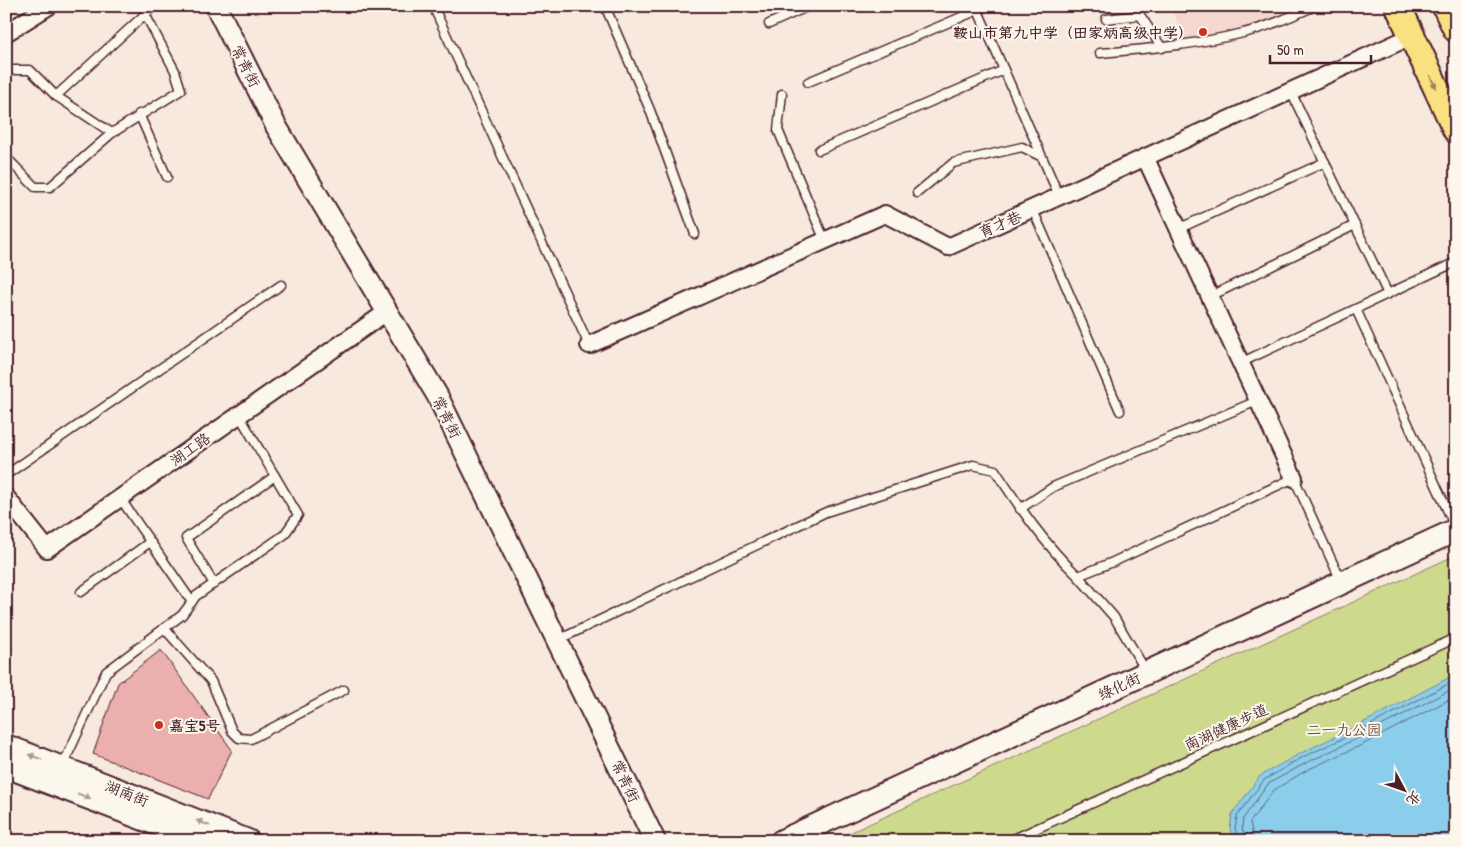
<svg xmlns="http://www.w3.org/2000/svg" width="1462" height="847" viewBox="0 0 1462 847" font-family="'Patrick Hand','LXGW WenKai TC',sans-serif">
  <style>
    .built { fill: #f4d8d0 }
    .green { fill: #cdda8e; stroke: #8c7c5c }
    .water { fill: #8aceeb; stroke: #70889e }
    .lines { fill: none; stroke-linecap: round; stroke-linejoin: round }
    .shore { stroke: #646578; stroke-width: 1 }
    .building { fill: #ebafad; stroke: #4a1f2b }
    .service-casing { stroke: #4a1f2b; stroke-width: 11 }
    .minor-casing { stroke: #4a1f2b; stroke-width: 20 }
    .tertiary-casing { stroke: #4a1f2b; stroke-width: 24 }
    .secondary-casing { stroke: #4a1f2b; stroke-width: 26 }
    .primary-casing { stroke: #4a1f2b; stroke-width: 29 }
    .service { stroke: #fbf7ec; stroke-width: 8 }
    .minor { stroke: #fbf7ec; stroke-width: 16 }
    .tertiary { stroke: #fbf7ec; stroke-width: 20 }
    .secondary { stroke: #fbf7ec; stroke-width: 22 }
    .primary { stroke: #f9e181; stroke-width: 25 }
    .oneway { fill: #a28056 }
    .oneway2 { fill: #ab9695 }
    .poi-dot { fill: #c8321e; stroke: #fbf7ec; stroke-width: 2 }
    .labels { text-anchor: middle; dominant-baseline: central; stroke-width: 4; stroke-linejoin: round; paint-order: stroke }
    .poi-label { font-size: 15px; font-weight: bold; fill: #4a1f2b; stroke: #fbf7ec; text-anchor: end }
    .street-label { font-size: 15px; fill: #4a1f2b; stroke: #fbf7ec }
    .park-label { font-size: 15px; fill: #6b4e44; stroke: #fbf7ec }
  </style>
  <rect width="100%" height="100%" fill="#f8e9df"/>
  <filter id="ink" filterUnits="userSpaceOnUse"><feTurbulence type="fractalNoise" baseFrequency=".02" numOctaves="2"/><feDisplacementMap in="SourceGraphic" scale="10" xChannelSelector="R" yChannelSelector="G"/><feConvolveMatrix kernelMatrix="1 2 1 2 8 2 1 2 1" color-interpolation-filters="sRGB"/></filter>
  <g filter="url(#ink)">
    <!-- built -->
    <polygon class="built" points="1170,6 1302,6 1262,22 1186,41"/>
    <!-- green -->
    <polygon class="green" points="1456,555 1456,841 832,841"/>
    <!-- water -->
    <polygon class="water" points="1456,674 1456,841 1236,841 1230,830 1232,814 1260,776 1299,754 1355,727"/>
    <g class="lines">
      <!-- shore -->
      <g class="shore">
        <polyline points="1240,841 1235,829 1237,816 1264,780 1301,758 1357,732 1456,680"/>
        <polyline points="1246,841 1242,828 1243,819 1268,784 1304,764 1360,737 1456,687"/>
        <polyline points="1254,841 1250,822 1274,790 1307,770 1364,744 1456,696"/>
      </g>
    </g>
    <!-- building -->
    <polygon class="building" points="161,650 232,750 208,799 93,754 118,683"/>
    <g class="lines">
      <!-- service casing -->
      <g class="service-casing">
        <g id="service">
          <polyline points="433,6 589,345"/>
          <polyline points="605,6 650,110 695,234"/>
          <polyline points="976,6 1060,198"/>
          <polyline points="1106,19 1140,15 1162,48"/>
          <polyline points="769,24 809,6"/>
          <path d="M 1100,53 C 1147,49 1193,45 1239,34 C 1265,28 1290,17 1315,6"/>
          <polyline points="6,70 30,70 56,96 112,133"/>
          <polyline points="808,82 978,10"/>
          <polyline points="1291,92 1388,294"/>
          <polyline points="782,94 778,130 825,241"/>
          <polyline points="56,96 154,6"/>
          <polyline points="139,114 167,177"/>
          <polyline points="819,150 1004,70"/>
          <polyline points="6,157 35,187 50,187 112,133 181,90 175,71 145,14"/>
          <polyline points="917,193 953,163 1022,147 1042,157"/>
          <polyline points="1033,210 1120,411"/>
          <polyline points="1178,229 1325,162"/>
          <polyline points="1209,297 1355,225"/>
          <polyline points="1356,309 1456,529"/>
          <polyline points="1240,363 1456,262"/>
          <polyline points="6,475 281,285"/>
          <polyline points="120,498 192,602"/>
          <polyline points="1020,509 1053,487 1257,401"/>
          <polyline points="1078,576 1114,617 1146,671"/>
          <polyline points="214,584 186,538 275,476"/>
          <polyline points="81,592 150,542"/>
          <polyline points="164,628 211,681 232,731 239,738 251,739 344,690"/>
          <path d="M 558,640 L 826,512 L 973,465 L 995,470 C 1020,508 1045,545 1078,576 L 1113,562 L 1294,478 L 1341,581"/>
          <polyline points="62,767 106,672 182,615 196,596 284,535 298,515 239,415"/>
          <polyline points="1009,841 1456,638"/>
        </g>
      </g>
      <!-- minor casing -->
      <g class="minor-casing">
        <g id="minor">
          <polyline points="6,33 49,6"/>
          <polyline points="1146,159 1294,478"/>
          <polyline points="589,345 885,214 948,247 1412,36"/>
          <polyline points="6,497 47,549 388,311"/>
        </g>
      </g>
      <!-- tertiary casing -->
      <g class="tertiary-casing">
        <polyline id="tertiary" points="216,6 276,126 437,395 655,841"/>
      </g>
      <!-- secondary casing -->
      <g class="secondary-casing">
        <g id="secondary">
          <polyline points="6,746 248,841"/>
          <polyline points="6,766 201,841"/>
          <polyline points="782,841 1456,530"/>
        </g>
      </g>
      <!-- primary casing -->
      <g class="primary-casing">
        <g id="primary">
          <polyline points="1398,6 1456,130"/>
          <polyline points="1445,6 1456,29"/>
        </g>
      </g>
      <!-- service -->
      <use href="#service" class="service"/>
      <!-- minor -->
      <use href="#minor" class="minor"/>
      <!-- tertiary -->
      <use href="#tertiary" class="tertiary"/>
      <!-- secondary -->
      <use href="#secondary" class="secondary"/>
      <!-- primary -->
      <use href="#primary" class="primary"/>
    </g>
    <!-- one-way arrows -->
    <defs><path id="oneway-solid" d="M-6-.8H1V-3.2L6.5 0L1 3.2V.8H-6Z" transform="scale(1.25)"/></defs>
    <use class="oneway" href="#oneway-solid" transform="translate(1433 82) rotate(65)"/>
    <g class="oneway2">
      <use href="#oneway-solid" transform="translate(35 757) rotate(-159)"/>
      <use href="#oneway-solid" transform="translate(84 796) rotate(21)"/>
      <use href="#oneway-solid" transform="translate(203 823) rotate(-158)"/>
    </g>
  </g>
  <!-- markers -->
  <g class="poi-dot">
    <circle cx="1203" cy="32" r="5"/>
    <circle cx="159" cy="725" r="5"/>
  </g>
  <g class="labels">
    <!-- poi labels -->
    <g class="poi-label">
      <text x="1193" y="32">鞍山市第九中学（田家炳高级中学）</text>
      <text x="169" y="725" text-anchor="start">嘉宝5号</text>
    </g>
    <!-- street labels -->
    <g class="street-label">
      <text transform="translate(246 66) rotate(63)">常青街</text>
      <text transform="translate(1000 224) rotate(-23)">育才巷</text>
      <text transform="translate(447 417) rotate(63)">常青街</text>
      <text transform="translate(190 449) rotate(-35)">湖工路</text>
      <text transform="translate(1119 686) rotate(-25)">绿化街</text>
      <text transform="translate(1226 727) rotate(-25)">南湖健康步道</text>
      <text transform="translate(626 781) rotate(64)">常青街</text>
      <text transform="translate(127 793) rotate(22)">湖南街</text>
    </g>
    <!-- park labels -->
    <g class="park-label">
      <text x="1344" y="729">二一九公园</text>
    </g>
  </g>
  <!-- margin -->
  <rect width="1462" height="847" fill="none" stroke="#fbf7ec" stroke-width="25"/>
  <rect x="12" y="12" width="1437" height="822" fill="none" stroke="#4a1f2b" stroke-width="2" filter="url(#ink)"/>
  <!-- north arrow -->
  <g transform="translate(1404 790) rotate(131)" stroke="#fbf7ec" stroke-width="4" paint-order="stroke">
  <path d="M0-4L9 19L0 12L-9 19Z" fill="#4a1f2b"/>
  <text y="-8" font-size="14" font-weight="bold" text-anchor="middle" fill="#4a1f2b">北</text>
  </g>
  <!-- scale -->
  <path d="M1270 55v8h101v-8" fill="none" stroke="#4a1f2b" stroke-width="2.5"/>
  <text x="1277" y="55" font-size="15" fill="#4a1f2b" stroke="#fbf7ec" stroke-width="4" paint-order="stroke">50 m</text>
</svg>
